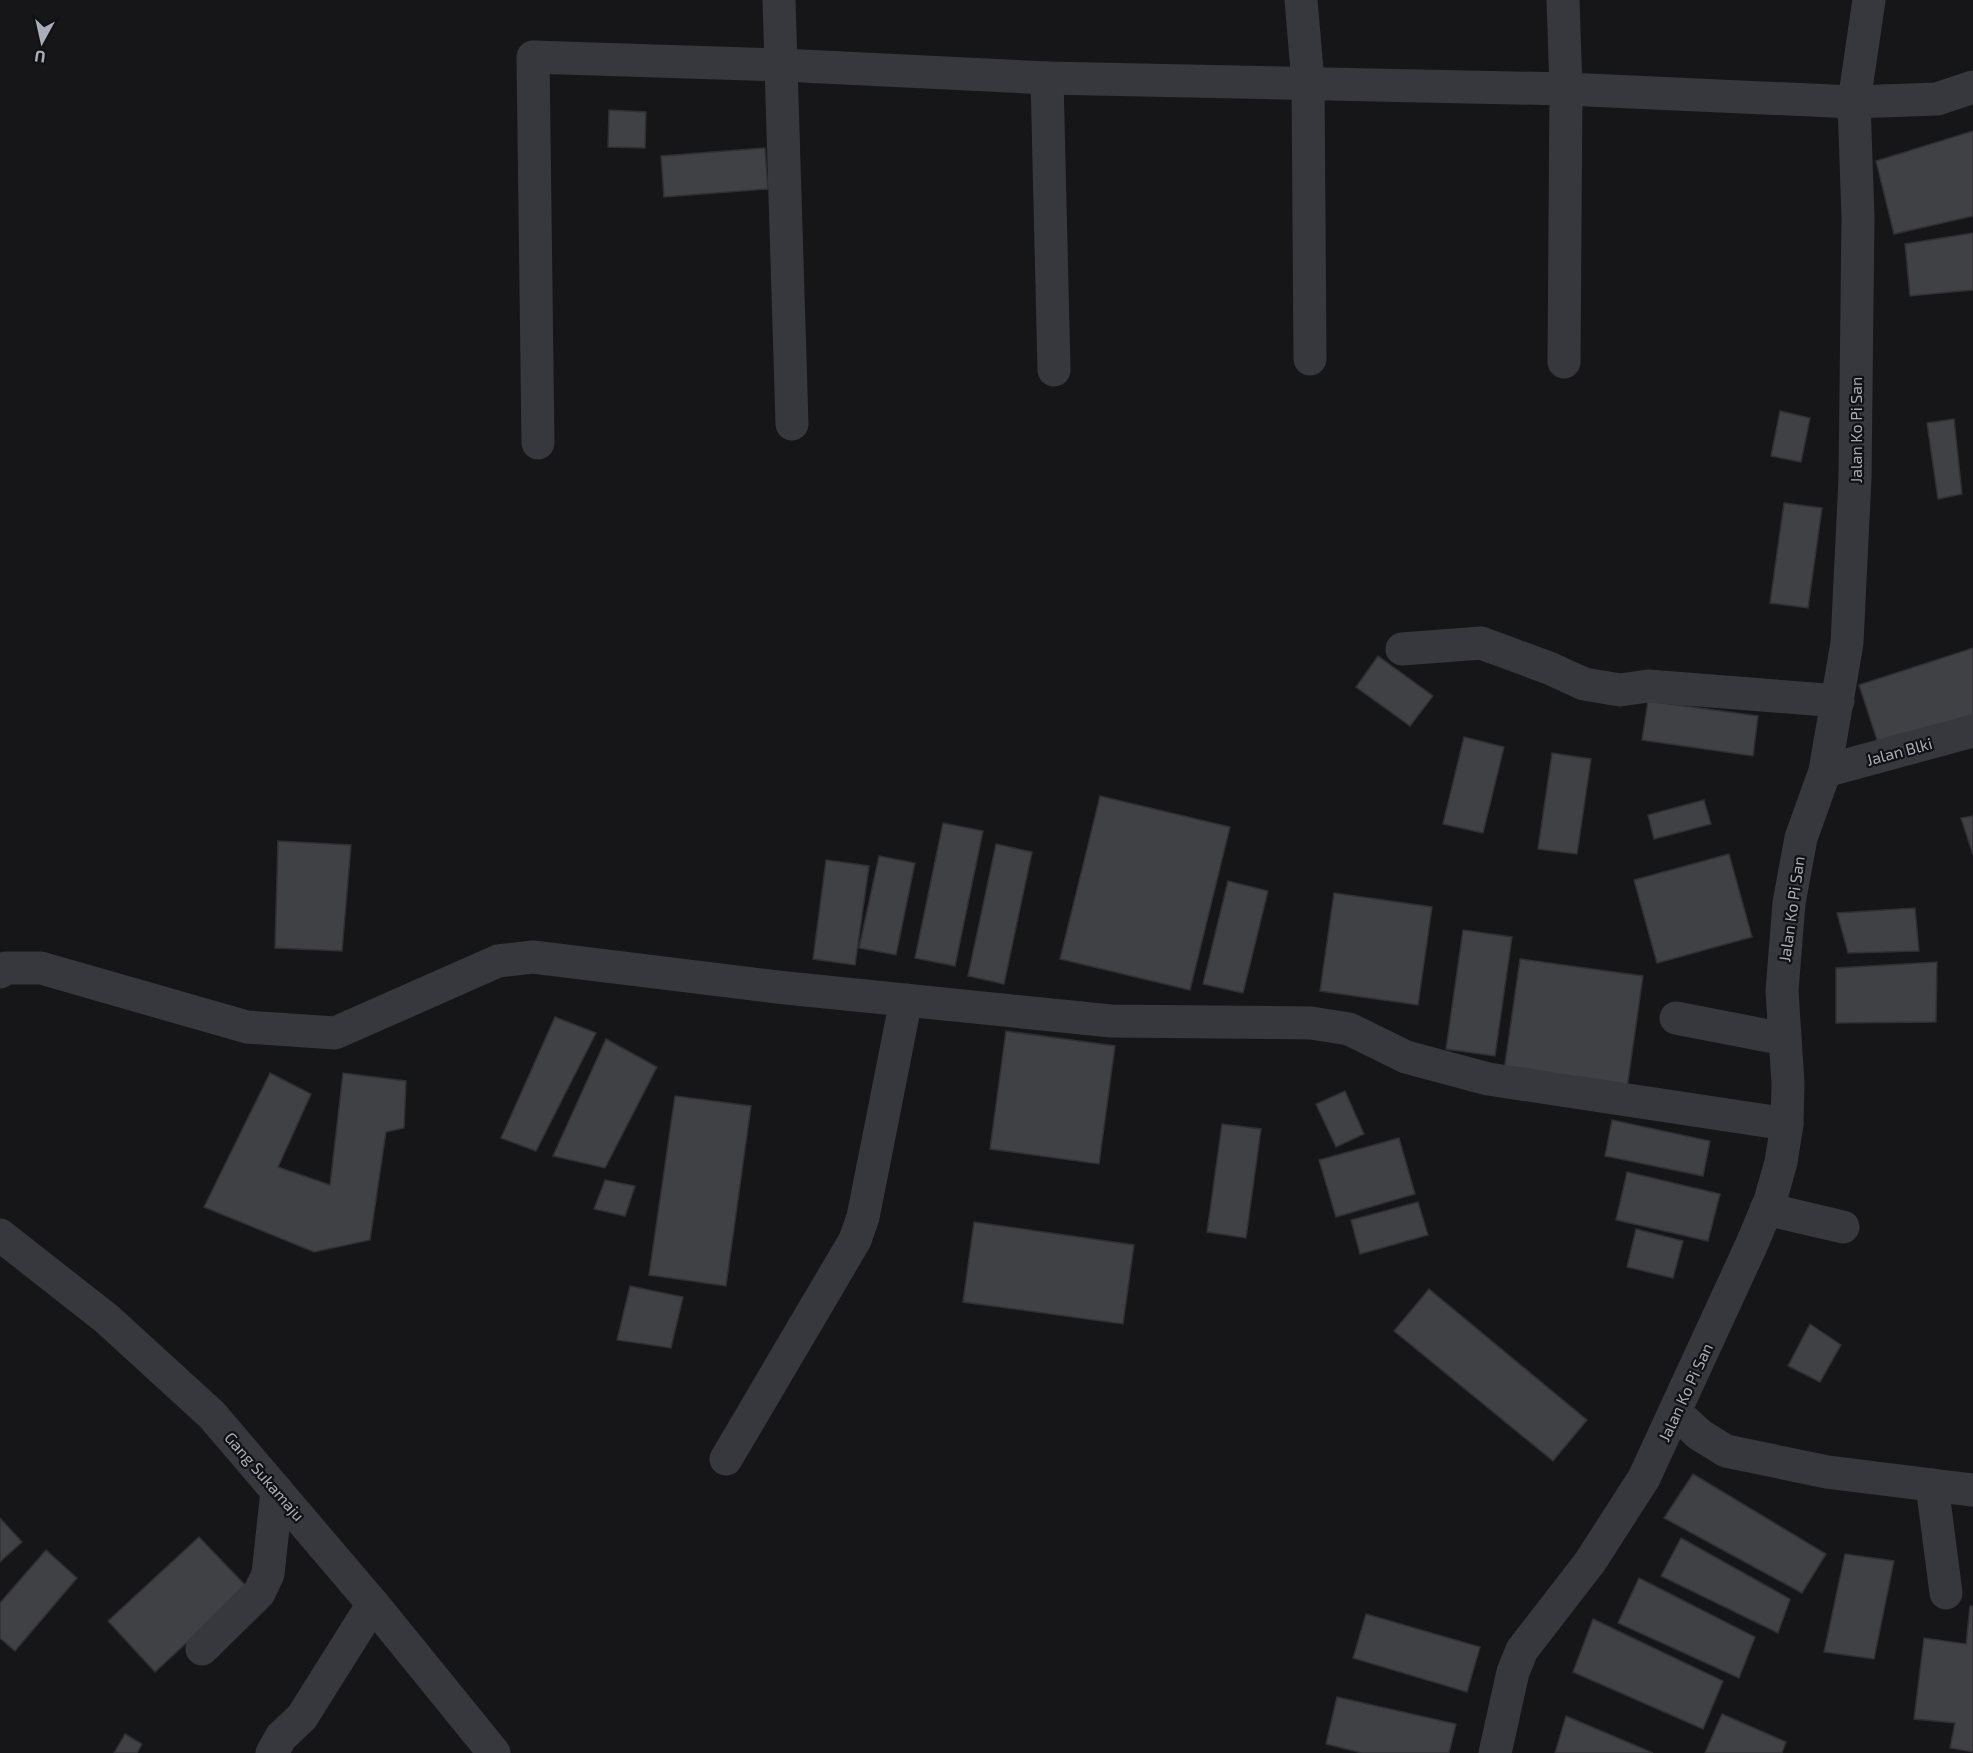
<svg xmlns="http://www.w3.org/2000/svg" width="1973" height="1753" viewBox="0 0 1973 1753" font-family="'Exo 2',sans-serif">
  <style>
    .building { fill: #404145; stroke: #303034; stroke-width: 1.5 }
    .lines { fill: none; stroke-linecap: round; stroke-linejoin: round }
    .minor { stroke: #37383d; stroke-width: 33 }
    .labels { text-anchor: middle; dominant-baseline: central; stroke-width: 4.5; stroke-linejoin: round; paint-order: stroke }
    .street-label { font-size: 16px; fill: #a8adb8; stroke: #111113 }
  </style>
  <rect width="100%" height="100%" fill="#161618"/>
  <!-- building -->
  <g class="building">
    <polygon points="609,110 646,112 645,148 608,147"/>
    <polygon points="1973,131 1973,216 1894,234 1876,161"/>
    <polygon points="765,148 768,189 664,197 661,156"/>
    <polygon points="1973,233 1973,290 1910,296 1905,244"/>
    <polygon points="1780,411 1810,418 1801,462 1771,456"/>
    <polygon points="1954,419 1962,494 1938,499 1927,423"/>
    <polygon points="1784,503 1822,508 1808,608 1770,603"/>
    <polygon points="1973,648 1973,721 1881,752 1859,685"/>
    <polygon points="1378,656 1433,696 1410,726 1356,687"/>
    <polygon points="1648,701 1758,716 1753,756 1642,740"/>
    <polygon points="1464,737 1504,747 1483,833 1443,824"/>
    <polygon points="1552,753 1591,759 1577,854 1538,849"/>
    <polygon points="1100,796 1230,827 1190,990 1060,959"/>
    <polygon points="1704,800 1711,824 1654,839 1648,815"/>
    <polygon points="1973,816 1973,855 1961,818"/>
    <polygon points="943,823 983,831 955,966 915,958"/>
    <polygon points="278,841 351,845 342,951 275,948"/>
    <polygon points="996,844 1032,852 1004,984 968,976"/>
    <polygon points="1729,854 1752,937 1657,963 1634,880"/>
    <polygon points="879,856 915,863 896,955 859,948"/>
    <polygon points="826,860 869,866 855,965 813,959"/>
    <polygon points="1228,881 1268,891 1243,993 1203,984"/>
    <polygon points="1334,893 1432,907 1418,1005 1320,991"/>
    <polygon points="1915,908 1919,951 1848,953 1837,913"/>
    <polygon points="1463,930 1512,937 1495,1056 1446,1049"/>
    <polygon points="1520,959 1643,976 1627,1088 1504,1071"/>
    <polygon points="1937,962 1936,1022 1836,1023 1836,968"/>
    <polygon points="555,1017 596,1033 536,1151 501,1138"/>
    <polygon points="1006,1031 1115,1046 1099,1164 990,1149"/>
    <polygon points="606,1039 657,1067 605,1168 553,1156"/>
    <polygon points="270,1073 311,1094 278,1167 330,1185 343,1073 406,1081 404,1128 386,1132 370,1240 314,1252 204,1207"/>
    <polygon points="1345,1091 1364,1134 1336,1147 1316,1104"/>
    <polygon points="675,1096 751,1106 726,1286 649,1275"/>
    <polygon points="1612,1120 1710,1141 1703,1176 1605,1156"/>
    <polygon points="1222,1124 1261,1129 1246,1238 1207,1232"/>
    <polygon points="1399,1138 1415,1194 1336,1217 1319,1160"/>
    <polygon points="1627,1172 1720,1194 1708,1241 1616,1220"/>
    <polygon points="605,1180 635,1186 625,1216 594,1209"/>
    <polygon points="1418,1202 1428,1235 1360,1254 1351,1220"/>
    <polygon points="974,1222 1134,1245 1123,1324 963,1302"/>
    <polygon points="1636,1229 1683,1241 1673,1278 1627,1267"/>
    <polygon points="630,1286 683,1297 671,1348 617,1340"/>
    <polygon points="1429,1289 1587,1420 1553,1461 1394,1331"/>
    <polygon points="1810,1324 1841,1345 1820,1382 1788,1366"/>
    <polygon points="1693,1474 1826,1554 1802,1593 1664,1518"/>
    <polygon points="0,1518 22,1542 0,1562"/>
    <polygon points="199,1537 247,1587 155,1672 108,1621"/>
    <polygon points="1681,1538 1790,1599 1778,1633 1661,1576"/>
    <polygon points="46,1550 77,1578 15,1651 0,1638 0,1603"/>
    <polygon points="1845,1554 1894,1561 1874,1659 1824,1652"/>
    <polygon points="1639,1578 1755,1637 1739,1678 1618,1623"/>
    <polygon points="1970,1606 1973,1606 1973,1752 1950,1748 1955,1723 1914,1719 1924,1638 1966,1644"/>
    <polygon points="1366,1614 1480,1647 1467,1692 1353,1658"/>
    <polygon points="1593,1619 1723,1681 1703,1729 1573,1672"/>
    <polygon points="1337,1697 1456,1724 1449,1753 1362,1753 1326,1744"/>
    <polygon points="1722,1714 1786,1742 1782,1753 1705,1753"/>
    <polygon points="1566,1716 1653,1753 1555,1753"/>
    <polygon points="125,1734 142,1744 137,1753 114,1753"/>
  </g>
  <g class="lines">
    <!-- minor -->
    <g class="minor">
      <polyline points="779,0 792,424"/>
      <polyline points="1301,0 1308,82 1310,359"/>
      <polyline points="1563,0 1566,89 1564,362"/>
      <polyline points="1047,78 1566,89 1854,102 1937,99 1973,87"/>
      <polyline points="538,443 533,57 782,65 1047,78 1054,370"/>
      <polyline points="1402,649 1481,643 1549,668 1584,684 1620,690 1648,686 1838,701"/>
      <polyline points="1825,771 1973,731"/>
      <polyline points="0,972 6,968 41,968 247,1027 335,1033 498,961 533,957 777,987 1111,1021 1311,1023 1349,1029 1406,1057 1488,1079 1787,1124"/>
      <polyline points="1676,1018 1784,1039"/>
      <polyline points="1766,1209 1843,1227"/>
      <polyline points="0,1235 107,1319 212,1415 373,1604 494,1753"/>
      <polyline points="1676,1413 1700,1435 1726,1451 1827,1472 1973,1490"/>
      <polyline points="726,1459 855,1240 863,1217 906,1000"/>
      <polyline points="1932,1485 1946,1593"/>
      <polyline points="202,1649 259,1593 268,1574 277,1491"/>
      <polyline points="272,1753 281,1737 302,1717 373,1604"/>
      <polyline points="1495,1753 1513,1672 1522,1650 1590,1562 1644,1478 1751,1246 1770,1201 1781,1162 1787,1124 1788,1083 1782,991 1789,903 1801,838 1825,771 1847,643 1855,478 1858,217 1854,102 1869,0"/>
    </g>
  </g>
  <g class="labels">
    <!-- street labels -->
    <g class="street-label">
      <text transform="translate(1855 430) rotate(-90)">Jalan Ko Pi San</text>
      <text transform="translate(1899 751) rotate(-15)">Jalan Blki</text>
      <text transform="translate(1791 909) rotate(-82)">Jalan Ko Pi San</text>
      <text transform="translate(1685 1392) rotate(-65)">Jalan Ko Pi San</text>
      <text transform="translate(265 1476) rotate(49)">Gang Sukamaju</text>
    </g>
  </g>
  <!-- north arrow -->
  <g transform="translate(42 42) rotate(188)" stroke="#111113" stroke-width="4.5" paint-order="stroke">
  <path d="M0-4.5L10 22L0 15L-10 22Z" fill="#a8adb8"/>
  <text y="-9" font-size="16" font-weight="bold" text-anchor="middle" fill="#a8adb8">U</text>
  </g>
</svg>
